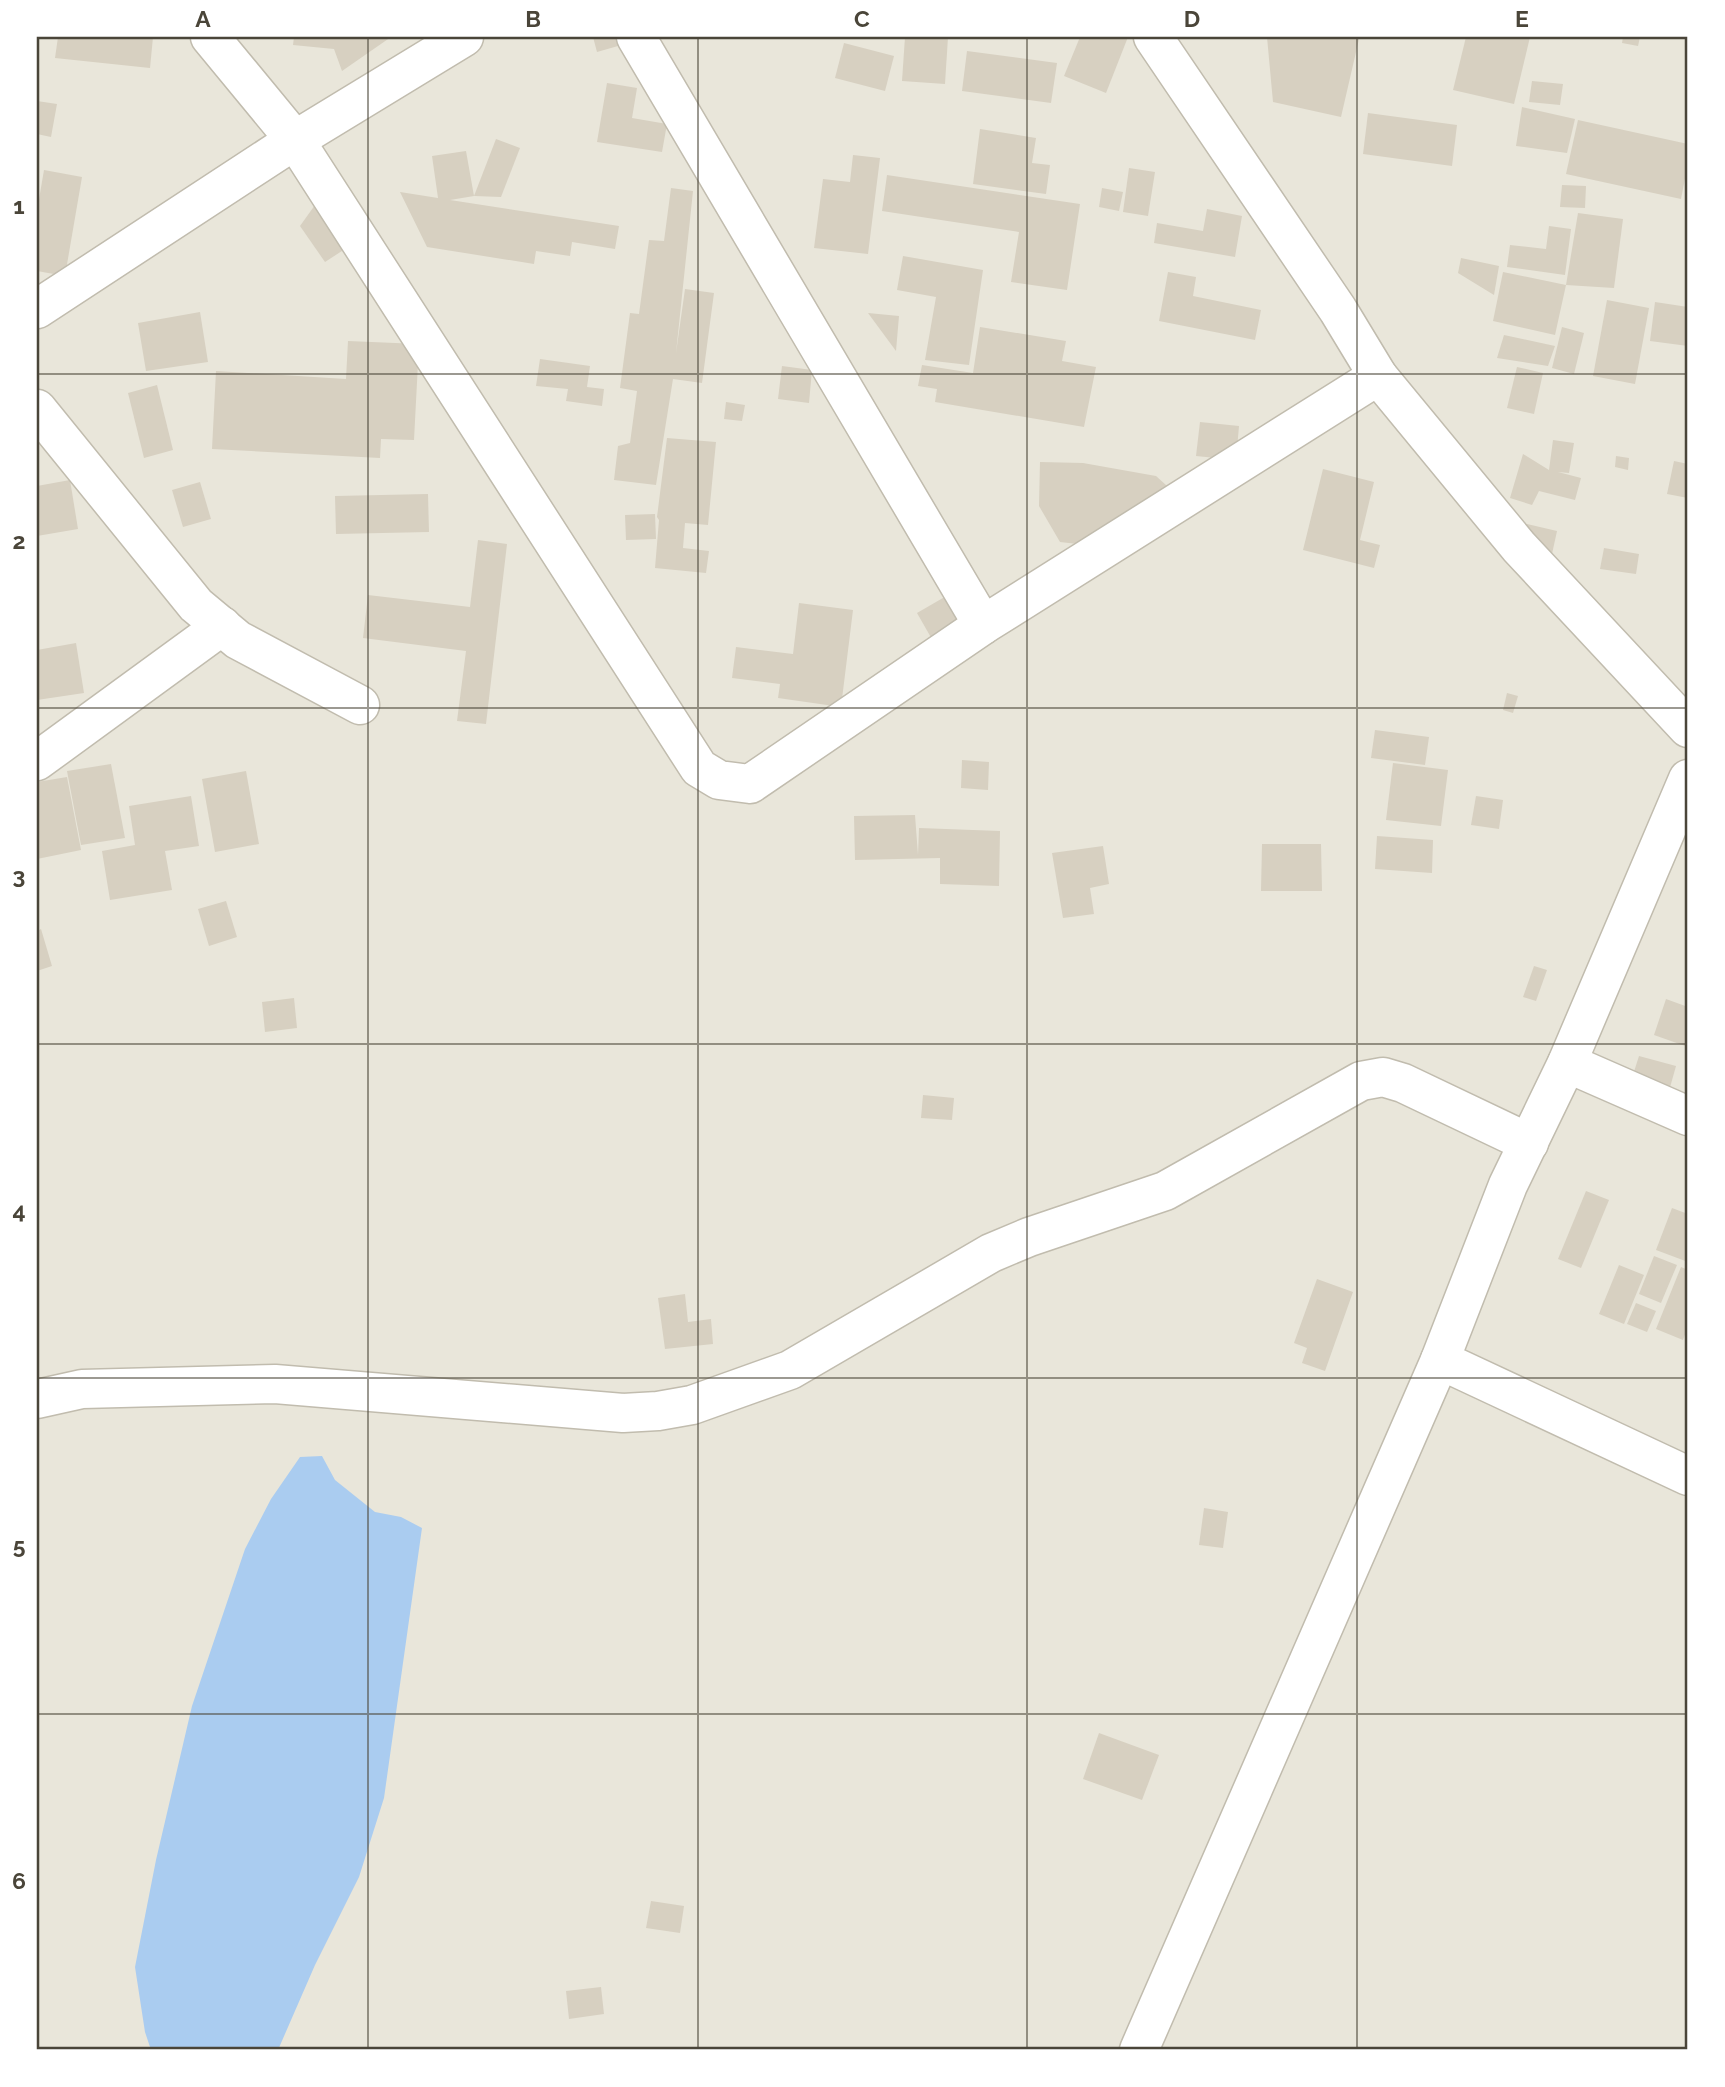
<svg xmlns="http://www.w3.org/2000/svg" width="1725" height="2087" viewBox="0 0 1725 2087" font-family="Raleway,sans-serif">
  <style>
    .residential { fill: #e9e6da }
    .water { fill: #aaccf0 }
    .building { fill: #d7d0c1 }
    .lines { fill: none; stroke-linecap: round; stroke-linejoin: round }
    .minor-casing { stroke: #c1bcae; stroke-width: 41 }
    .minor { stroke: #fff; stroke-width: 38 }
    .grid { fill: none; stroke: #4a4539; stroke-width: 2; stroke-opacity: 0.55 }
    .neatline { fill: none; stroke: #4a4539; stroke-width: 2.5 }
    .grid-label { font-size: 23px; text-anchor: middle; font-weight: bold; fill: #4a4539 }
  </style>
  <rect width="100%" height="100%" fill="#f5f3ec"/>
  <!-- residential -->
  <rect class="residential" x="37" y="37" width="1651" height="2013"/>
  <!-- water -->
  <polygon class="water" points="322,1456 335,1480 375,1512 401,1517 422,1528 384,1798 359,1877 315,1965 278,2050 151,2050 145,2032 135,1967 156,1860 192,1706 245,1549 271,1499 300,1457"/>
  <!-- building -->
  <g class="building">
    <polygon points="58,37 153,37 150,68 55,58"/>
    <polygon points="294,37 391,37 342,71 334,49 293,45"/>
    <polygon points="593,37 623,37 625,44 597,52"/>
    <polygon points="905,37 948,37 945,84 902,81"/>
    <polygon points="1080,37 1128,37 1106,93 1064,76"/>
    <polygon points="1267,37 1351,37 1359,39 1341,117 1273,102"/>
    <polygon points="1466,37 1530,37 1514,104 1453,90"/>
    <polygon points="1623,37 1640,37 1638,46 1622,43"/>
    <polygon points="844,43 894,56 885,91 835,78"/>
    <polygon points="967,51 1057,63 1051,103 962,91"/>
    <polygon points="1532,81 1563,84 1560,105 1529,102"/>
    <polygon points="607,83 637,88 632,118 667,124 662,152 597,142"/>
    <polygon points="37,101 57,104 51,137 37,134"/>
    <polygon points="1522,107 1575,119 1567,153 1516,146"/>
    <polygon points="1368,113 1457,125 1452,166 1363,154"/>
    <polygon points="1578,120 1688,144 1688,163 1681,199 1566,174"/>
    <polygon points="980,129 1036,138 1032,163 1050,165 1046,194 973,184"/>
    <polygon points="496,139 520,148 501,197 474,196"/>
    <polygon points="466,151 474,196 450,200 619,226 615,249 572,242 570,256 536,251 534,264 427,247 400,192 438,198 432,156"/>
    <polygon points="853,155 880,158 868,254 814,248 823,179 850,182"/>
    <polygon points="1129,168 1155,172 1148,216 1123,212"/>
    <polygon points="44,170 82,177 65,276 37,271 37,211"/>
    <polygon points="887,175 1080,204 1067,290 1011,282 1019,232 882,211"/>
    <polygon points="1562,185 1586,186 1585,208 1560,207"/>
    <polygon points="671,188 693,191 676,353 685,289 714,293 702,383 673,379 656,485 614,480 618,446 630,443 637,391 620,388 630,313 639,314 649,240 664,241"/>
    <polygon points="1102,188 1123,192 1119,211 1099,207"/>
    <polygon points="315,205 345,249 325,262 300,226"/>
    <polygon points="1207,209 1242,216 1235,257 1154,243 1157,223 1203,231"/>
    <polygon points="1578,213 1623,219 1614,288 1566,285"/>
    <polygon points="1549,226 1571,229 1565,275 1507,267 1510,245 1546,249"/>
    <polygon points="903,256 983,270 969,365 925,360 936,297 897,290"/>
    <polygon points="1461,258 1499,266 1494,295 1458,273"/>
    <polygon points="1168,272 1196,277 1193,296 1261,310 1255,340 1159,321"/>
    <polygon points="1503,272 1566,285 1555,335 1493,321"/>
    <polygon points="1607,300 1649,308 1635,384 1593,376"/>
    <polygon points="1655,302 1688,307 1688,346 1650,341"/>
    <polygon points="200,312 208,362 146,371 138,323"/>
    <polygon points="868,313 899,316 896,351"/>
    <polygon points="980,327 1066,341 1062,361 1096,367 1084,427 935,402 937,389 918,386 922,365 973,373"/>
    <polygon points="1562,327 1584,333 1574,374 1552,368"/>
    <polygon points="1504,335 1555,346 1548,366 1497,358"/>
    <polygon points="348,341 419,344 414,440 381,439 380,458 212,449 216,371 346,379"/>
    <polygon points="540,359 590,366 587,387 604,389 602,406 566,401 568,389 536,386"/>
    <polygon points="782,366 812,370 809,403 778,399"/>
    <polygon points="1517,367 1543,373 1534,414 1507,408"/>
    <polygon points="157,385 173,450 144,458 128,393"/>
    <polygon points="726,402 745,405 742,421 724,419"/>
    <polygon points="1200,422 1239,426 1236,460 1196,456"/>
    <polygon points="667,438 716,442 708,525 685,523 683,548 709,551 706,573 655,568 659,520 657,517"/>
    <polygon points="1553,440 1574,443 1569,473 1558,472 1581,478 1575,500 1539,491 1532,505 1510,498 1523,454 1549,470"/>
    <polygon points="1616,456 1629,458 1628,470 1615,467"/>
    <polygon points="1674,461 1688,464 1688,498 1667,494"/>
    <polygon points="1040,462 1083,463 1156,476 1177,495 1095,546 1060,542 1039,506"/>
    <polygon points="1323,469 1374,482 1360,540 1380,545 1374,568 1303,550"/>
    <polygon points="70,480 78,529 37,536 37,486"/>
    <polygon points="200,482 211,519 183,527 172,490"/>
    <polygon points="428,494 429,532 336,534 335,496"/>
    <polygon points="655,514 656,539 626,540 625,515"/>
    <polygon points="1527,524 1557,531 1552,554 1536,550 1524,539"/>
    <polygon points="478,540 507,544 486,724 457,721 466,651 363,638 368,595 470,607"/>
    <polygon points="1604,548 1639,554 1636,574 1600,569"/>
    <polygon points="955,591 976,625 937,648 917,613"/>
    <polygon points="799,603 853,610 841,707 778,698 780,684 732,678 736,647 793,654"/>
    <polygon points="76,643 84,693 37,700 37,650"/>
    <polygon points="1507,693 1518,696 1513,713 1503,710"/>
    <polygon points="1375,730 1429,737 1425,765 1371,758"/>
    <polygon points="962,760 989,762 988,790 961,788"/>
    <polygon points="1393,763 1448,770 1441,826 1386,820"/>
    <polygon points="111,764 125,838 81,845 67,771"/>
    <polygon points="246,771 259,844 215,852 202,779"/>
    <polygon points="67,777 81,850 37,859 37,782"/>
    <polygon points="191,796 199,846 165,851 172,890 110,900 102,851 135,845 129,806"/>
    <polygon points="1476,796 1503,800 1499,829 1471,825"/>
    <polygon points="915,815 918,855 919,828 1000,831 999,886 940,884 940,858 855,860 854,816"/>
    <polygon points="1377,836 1433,840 1432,873 1375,869"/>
    <polygon points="1262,844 1321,844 1322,891 1261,891"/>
    <polygon points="1103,846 1109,884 1090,888 1094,914 1063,918 1052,853"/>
    <polygon points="226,901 237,937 209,946 198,909"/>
    <polygon points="41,929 52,966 37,971 37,931"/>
    <polygon points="1534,966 1547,970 1536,1001 1523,997"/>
    <polygon points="294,998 297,1028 265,1032 262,1002"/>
    <polygon points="1666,999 1688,1007 1688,1047 1654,1035"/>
    <polygon points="1639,1056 1676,1066 1669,1091 1631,1081"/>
    <polygon points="923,1095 954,1098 952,1120 921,1118"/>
    <polygon points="1586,1191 1609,1200 1581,1268 1558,1259"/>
    <polygon points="1672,1208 1688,1214 1688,1262 1656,1250"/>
    <polygon points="1654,1256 1677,1265 1661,1303 1639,1294"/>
    <polygon points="1619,1265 1644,1275 1624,1324 1599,1314"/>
    <polygon points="1681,1267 1688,1270 1688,1326 1683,1340 1656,1329"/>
    <polygon points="1317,1279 1353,1292 1325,1371 1302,1363 1307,1348 1294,1343"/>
    <polygon points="685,1294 688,1322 711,1319 713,1344 665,1349 658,1298"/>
    <polygon points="1636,1303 1656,1311 1647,1332 1627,1324"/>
    <polygon points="1204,1508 1228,1512 1223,1548 1199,1545"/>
    <polygon points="1099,1733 1159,1755 1142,1800 1083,1779"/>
    <polygon points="651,1901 684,1906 680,1933 646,1928"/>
    <polygon points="601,1987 604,2014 569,2019 566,1991"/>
  </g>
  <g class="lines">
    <!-- minor casing -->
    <g class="minor-casing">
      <g id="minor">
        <polyline points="210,37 295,140 699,768 719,780 750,784 983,625 1378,376"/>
        <polyline points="636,37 983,625"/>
        <polyline points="1153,37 1338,310 1378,376 1519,547 1688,728"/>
        <polyline points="37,309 295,140 464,37"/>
        <polyline points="37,409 196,605 238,640 360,705"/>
        <polyline points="37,761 222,626"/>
        <polyline points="1688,779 1567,1063 1508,1185 1440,1360 1688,1476"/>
        <polyline points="1567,1063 1688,1116"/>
        <polyline points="37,1399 82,1389 275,1384 623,1413 658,1411 692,1405 790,1370 991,1253 1029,1237 1165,1191 1361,1081 1383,1077 1403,1083 1529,1143"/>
        <polyline points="1139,2050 1440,1360"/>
      </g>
    </g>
    <!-- minor -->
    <use href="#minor" class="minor"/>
  </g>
  <!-- grid -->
  <path class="grid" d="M 368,37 L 368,2050M 698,37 L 698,2050M 1027,37 L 1027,2050M 1357,37 L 1357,2050M 37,374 L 1688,374M 37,708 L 1688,708M 37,1044 L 1688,1044M 37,1378 L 1688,1378M 37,1714 L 1688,1714"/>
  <!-- border -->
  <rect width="1725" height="2087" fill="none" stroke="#ffffff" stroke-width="77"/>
  <rect x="38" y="38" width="1648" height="2010" class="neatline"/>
  <g class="grid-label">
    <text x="203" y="27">A</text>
    <text x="533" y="27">B</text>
    <text x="862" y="27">C</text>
    <text x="1192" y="27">D</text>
    <text x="1522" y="27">E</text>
    <text x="19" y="214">1</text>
    <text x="19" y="549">2</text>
    <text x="19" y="884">3</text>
    <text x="19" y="1219">4</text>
    <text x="19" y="1554">5</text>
    <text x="19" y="1889">6</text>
  </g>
</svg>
